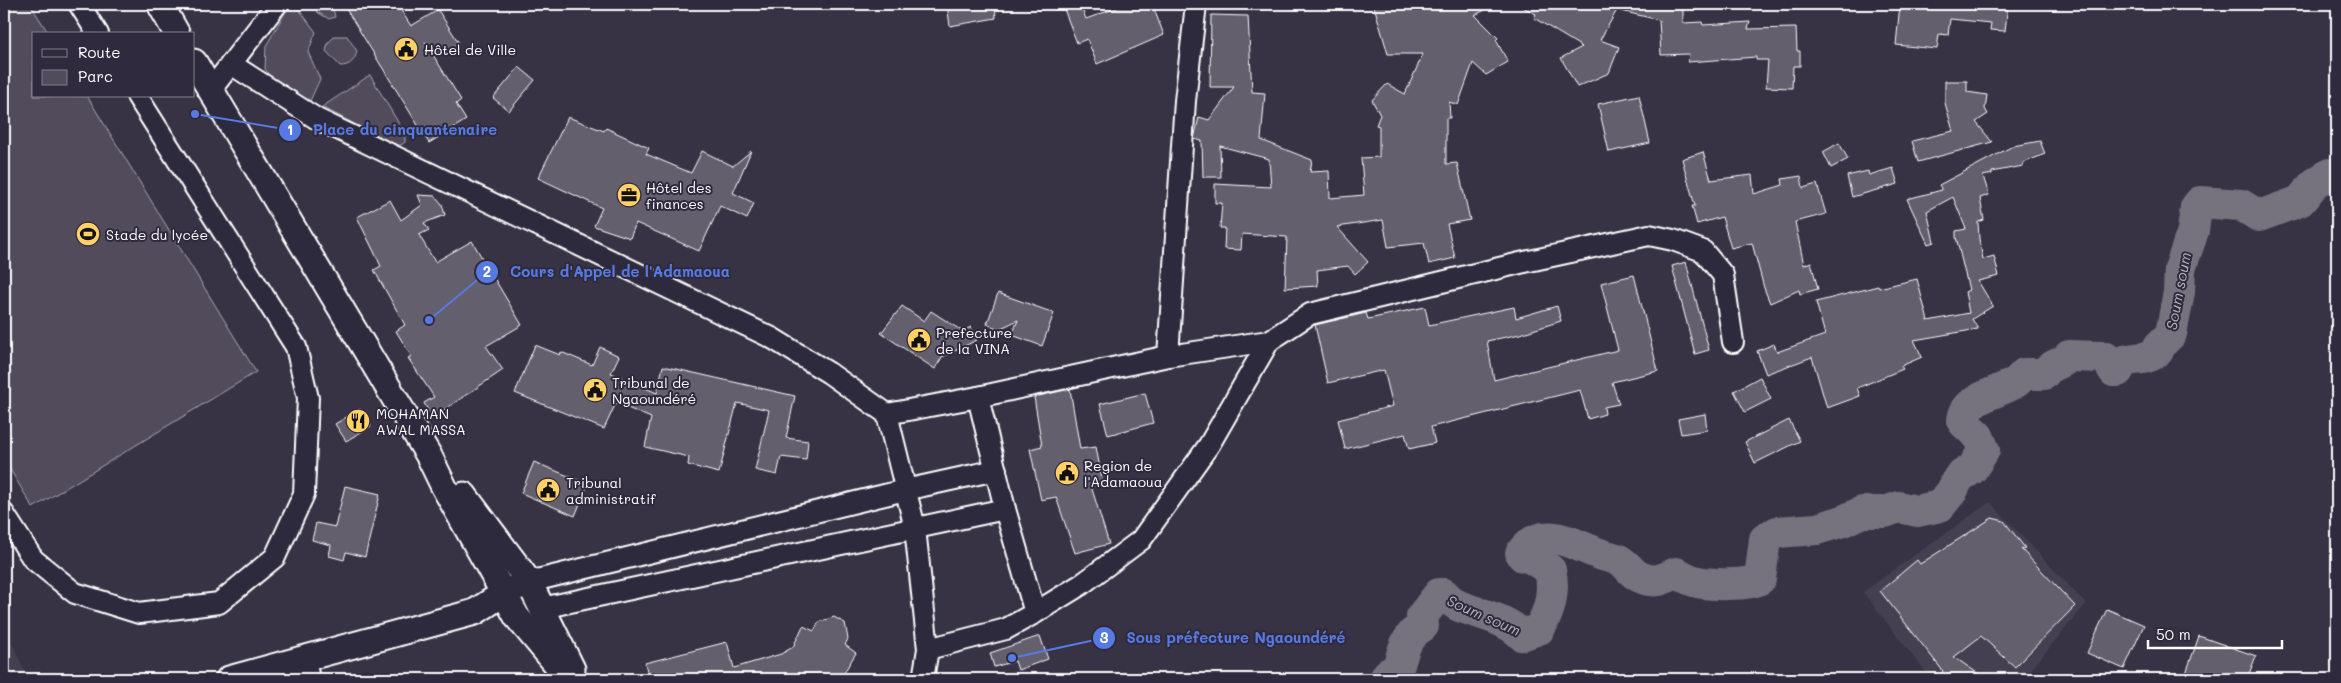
<svg xmlns="http://www.w3.org/2000/svg" width="2341" height="683" viewBox="0 0 2341 683" font-family="Mali,sans-serif">
  <style>
    .built { fill: #444051 }
    .green { fill: #514c5c; stroke: #a8a6ae }
    .lines { fill: none; stroke-linecap: round; stroke-linejoin: round }
    .river { stroke: #76737f; stroke-width: 32 }
    .building { fill: #635f6d; stroke: #fff }
    .minor-casing { stroke: #fff; stroke-width: 24 }
    .major-casing { stroke: #fff; stroke-width: 29 }
    .minor { stroke: #2f2a3d; stroke-width: 20 }
    .major { stroke: #2f2a3d; stroke-width: 25 }
    .labels { text-anchor: middle; dominant-baseline: central; stroke-width: 4; stroke-linejoin: round; paint-order: stroke }
    .poi-label { font-size: 14px; fill: #fff; stroke: #2f2a3d; text-anchor: start }
    .water-label { font-size: 15px; font-style: italic; fill: #b4b2b9; stroke: #2f2a3d }
    .leader { fill: none; stroke: #567ae2; stroke-width: 2 }
    .callout-dot { fill: #567ae2; stroke: #2f2a3d; stroke-width: 2 }
    .mark-label { font-size: 15px; text-anchor: middle; font-weight: bold; fill: #fff }
    .callout-label { font-size: 15px; text-anchor: middle; font-weight: bold; fill: #567ae2; stroke: #2f2a3d; stroke-width: 4; stroke-linejoin: round; paint-order: stroke }
  </style>
  <rect width="100%" height="100%" fill="#373345"/>
  <filter id="ink" filterUnits="userSpaceOnUse"><feTurbulence type="fractalNoise" baseFrequency=".02" numOctaves="2"/><feDisplacementMap in="SourceGraphic" scale="10" xChannelSelector="R" yChannelSelector="G"/><feConvolveMatrix kernelMatrix="1 2 1 2 8 2 1 2 1" color-interpolation-filters="sRGB"/></filter>
  <g filter="url(#ink)">
    <!-- built -->
    <g class="built">
      <polygon points="1990,502 2086,604 2023,679 1931,679 1863,592"/>
      <polygon points="4,625 28,679 4,679"/>
    </g>
    <!-- green -->
    <g class="green">
      <polygon points="4,4 30,4 49,34 34,34 34,96 87,96 256,372 33,508 4,459"/>
      <polygon points="293,4 295,4 316,32 308,52 320,79 310,101 273,82 265,69 266,46 287,9"/>
      <polygon points="313,4 332,4 335,17 329,19 317,12"/>
      <path d="M 335,36 L 347,36 L 357,51 C 355,60 351,66 340,66 L 326,51 L 328,43 Z"/>
      <polygon points="370,75 405,134 405,142 401,145 393,144 322,107"/>
    </g>
    <g class="lines">
      <!-- river -->
      <path class="river" d="M 1385,679 L 1388,674 L 1398,668 C 1403,651 1406,635 1423,626 L 1422,616 L 1439,594 L 1444,594 C 1448,598 1454,604 1459,606 C 1482,615 1504,618 1522,635 L 1539,629 C 1550,612 1555,590 1550,570 L 1531,558 L 1523,556 L 1521,553 C 1542,523 1572,544 1597,553 C 1604,556 1612,557 1619,560 C 1627,564 1632,574 1640,577 C 1655,584 1663,579 1676,573 C 1682,575 1687,579 1694,581 C 1706,585 1750,586 1760,579 L 1765,539 L 1777,532 L 1817,529 L 1843,521 L 1862,512 L 1885,512 L 1899,507 L 1917,511 L 1940,506 L 1952,491 L 1959,477 L 1972,469 L 1984,450 L 1978,436 L 1963,422 C 1963,397 2000,393 2016,382 C 2019,380 2022,376 2024,374 L 2044,374 C 2050,364 2062,365 2069,356 L 2102,357 L 2106,358 L 2114,371 L 2118,371 L 2121,362 C 2134,357 2147,361 2158,351 L 2159,346 L 2171,334 L 2179,292 L 2180,269 L 2193,231 L 2196,207 L 2200,202 L 2241,205 L 2259,216 L 2300,201 L 2314,184 L 2329,174 L 2337,174"/>
    </g>
    <!-- building -->
    <g class="building">
      <polygon points="343,4 397,4 411,26 438,10 459,43 440,55 425,42 461,100 456,104 466,120 429,143"/>
      <polygon points="947,4 995,4 996,18 950,26"/>
      <polygon points="1062,4 1080,4 1086,19 1127,4 1152,4 1164,35 1097,64 1087,39 1077,43"/>
      <polygon points="1382,4 1497,4 1475,15 1498,38 1496,40 1508,62 1486,75 1473,63 1458,105 1449,102 1450,118 1446,118 1446,164 1457,163 1470,220 1447,224 1455,258 1429,264 1424,243 1388,247 1383,220 1337,227 1368,262 1355,274 1348,266 1317,270 1318,286 1285,288 1287,237 1242,234 1241,250 1224,249 1225,228 1220,228 1222,203 1215,203 1215,184 1271,187 1269,159 1220,146 1221,177 1203,177 1202,141 1194,139 1199,117 1209,120 1234,87 1210,87 1211,15 1248,16 1252,92 1265,93 1261,140 1312,160 1310,172 1329,171 1330,198 1364,195 1361,158 1379,157 1379,126 1376,125 1380,115 1372,100 1387,84 1405,94 1423,54 1388,54 1374,6"/>
      <polygon points="1517,4 1648,4 1664,8 1664,4 1683,4 1683,23 1702,22 1703,25 1750,22 1748,29 1796,28 1797,51 1800,51 1800,66 1793,66 1792,88 1766,87 1768,60 1756,60 1756,57 1688,62 1689,54 1661,55 1659,20 1617,10 1600,40 1619,47 1609,73 1577,87 1561,58 1582,47 1534,18 1536,14"/>
      <polygon points="1900,4 2008,4 2005,31 1990,30 1991,23 1950,19 1948,35 1939,34 1937,49 1896,45"/>
      <polygon points="519,67 535,80 509,111 493,98"/>
      <polygon points="1945,81 1967,81 1967,92 1987,95 1985,109 1988,114 1976,122 1992,142 1918,162 1912,141 1953,131 1945,103"/>
      <polygon points="1639,95 1650,143 1609,152 1598,104"/>
      <polygon points="568,117 604,131 606,128 649,148 646,154 691,173 702,151 733,166 751,151 733,193 754,203 747,219 720,206 699,251 636,223 630,238 594,226 602,208 538,178"/>
      <polygon points="2040,141 2045,154 2023,163 2023,166 1992,172 1992,174 1983,176 1989,195 1980,198 1984,220 1978,222 1979,239 1983,259 1994,256 1999,276 1978,281 1993,306 1972,319 1978,329 1914,340 1922,357 1901,366 1903,369 1857,388 1860,396 1827,408 1812,357 1766,374 1757,351 1774,344 1777,352 1825,335 1816,302 1878,286 1879,288 1917,279 1928,321 1969,313 1965,292 1969,290 1956,237 1956,231 1966,229 1953,197 1927,211 1934,242 1928,244 1907,199 1942,190 1939,185 2013,146"/>
      <polygon points="1839,143 1848,159 1831,168 1823,152"/>
      <polygon points="1703,152 1711,180 1752,175 1754,194 1783,185 1782,179 1801,176 1803,188 1817,184 1826,214 1795,222 1804,265 1811,262 1818,289 1800,294 1799,290 1770,303 1764,288 1752,243 1731,248 1722,217 1697,224 1692,206 1695,206 1682,159"/>
      <polygon points="1893,168 1898,184 1852,197 1847,176 1868,171 1869,175"/>
      <polygon points="418,195 435,196 442,204 445,215 424,223 429,230 419,235 435,262 472,241 522,325 486,346 503,370 432,418 424,403 434,397 408,358 411,356 396,331 405,325 374,270 381,266 357,217 390,200 401,220 422,205"/>
      <polygon points="1686,262 1709,350 1695,354 1672,266"/>
      <polygon points="1634,275 1658,371 1612,382 1619,404 1604,407 1605,414 1588,419 1580,390 1431,427 1435,443 1409,449 1405,434 1345,449 1338,420 1393,406 1384,370 1328,383 1315,325 1366,313 1368,319 1425,307 1429,325 1514,307 1516,318 1557,306 1561,321 1520,334 1487,341 1494,380 1618,350 1601,283"/>
      <polygon points="998,293 1054,313 1042,346 1012,335 1018,320 999,329 987,324"/>
      <polygon points="902,306 924,321 931,311 962,331 971,327 977,340 942,357 935,369 881,333"/>
      <polygon points="535,345 560,355 561,352 592,365 600,347 619,356 611,373 657,393 663,366 795,396 786,438 808,441 806,460 781,457 777,475 755,470 769,410 737,403 719,473 688,465 689,457 645,447 651,418 616,403 604,429 515,393"/>
      <polygon points="1760,377 1771,399 1745,412 1734,391"/>
      <polygon points="1070,389 1080,449 1096,447 1103,484 1091,486 1109,544 1075,553 1056,497 1041,500 1030,449 1042,446 1034,397"/>
      <polygon points="1145,393 1153,423 1108,435 1100,404"/>
      <polygon points="360,409 371,426 346,441 335,424"/>
      <polygon points="1705,414 1707,430 1681,434 1678,419"/>
      <polygon points="1789,420 1800,441 1755,463 1745,442"/>
      <polygon points="534,462 588,484 575,516 521,493"/>
      <polygon points="345,486 380,494 365,557 346,552 344,560 329,556 331,545 312,540 316,523 335,527"/>
      <polygon points="1992,518 2004,521 2025,548 2021,549 2075,606 2015,667 1981,636 1954,657 1986,679 1937,679 1943,671 1880,591 1917,560 1920,564"/>
      <polygon points="2107,609 2144,625 2124,669 2087,653"/>
      <polygon points="834,617 845,623 848,639 845,645 856,653 845,671 845,679 649,679 645,663 727,642 734,668 781,654 793,647 803,626 814,631 819,622"/>
      <polygon points="1040,636 1048,659 1018,670 1015,661 994,667 990,653"/>
      <polygon points="2199,636 2256,656 2247,679 2184,679"/>
    </g>
    <g class="lines">
      <!-- minor casing -->
      <g class="minor-casing">
        <g id="minor">
          <polyline points="79,4 98,34"/>
          <polyline points="231,64 317,119 772,338 829,373 887,414 915,528 928,649 923,679"/>
          <polyline points="210,91 277,4"/>
          <polyline points="1168,356 1269,341 1310,314 1520,263 1649,235 1673,240 1703,251 1723,275 1733,342"/>
          <polyline points="978,397 1168,356 1185,101 1196,4"/>
          <polyline points="887,414 978,397 1005,509 1035,613 1006,629 928,649"/>
          <polyline points="4,514 33,559 75,593 139,613 219,603 275,557 304,494 308,398 296,347 137,96"/>
          <polyline points="529,582 905,490 996,470"/>
          <polyline points="542,608 1005,509"/>
          <polyline points="1035,613 1082,584 1141,540 1209,445 1269,341"/>
          <polyline points="305,660 309,679"/>
        </g>
      </g>
      <!-- major casing -->
      <g class="major-casing">
        <g id="major">
          <polyline points="160,4 177,34"/>
          <polyline points="194,62 429,456 444,487 517,617 569,679"/>
          <polyline points="464,495 529,582 572,669"/>
          <polyline points="229,679 475,612 504,593 529,582"/>
        </g>
      </g>
      <!-- minor -->
      <use href="#minor" class="minor"/>
      <!-- major -->
      <use href="#major" class="major"/>
    </g>
  </g>
  <!-- icons -->
  <defs>
    <g id="civic-disc" transform="scale(1.25)"><circle r="9.5" fill="#ffd166" stroke="#2f2a3d"/><path d="M-.6-6.5H3V-4.5H.6V-3L4-1V1h2V6H-6V1h2V-1L-.6-3ZM-1.2 2.5V6h2.4V2.5Z" fill="#111"/></g>
    <g id="office-disc" transform="scale(1.25)"><circle r="9.5" fill="#ffd166" stroke="#2f2a3d"/><path d="M-6-3h4V-5.5h4V-3h4V5H-6ZM-1-4.5V-3h2v-1.5ZM-6 0V1H6V0Z" fill="#111"/></g>
    <g id="stadium-disc" transform="scale(1.25)"><circle r="9.5" fill="#ffd166" stroke="#2f2a3d"/><path d="M0-5a6.5 5 0 1 0 0 10a6.5 5 0 1 0 0-10ZM-3.5-1.8h7v3.6h-7Z" fill="#111"/></g>
    <g id="restaurant-disc" transform="scale(1.25)"><circle r="9.5" fill="#ffd166" stroke="#2f2a3d"/><path d="M-5-6h1v4h1v-4h1v4h1v-4h1v5L-1.5 .5V6h-2V.5L-5-1ZM5-6V6H3V1.5H1.5Q1.5-4 5-6Z" fill="#111"/></g>
  </defs>
  <g fill-rule="evenodd">
    <use href="#civic-disc" x="406" y="49"/>
    <use href="#office-disc" x="629" y="195"/>
    <use href="#stadium-disc" x="88" y="234"/>
    <use href="#civic-disc" x="919" y="340"/>
    <use href="#civic-disc" x="595" y="390"/>
    <use href="#restaurant-disc" x="358" y="421"/>
    <use href="#civic-disc" x="1067" y="473"/>
    <use href="#civic-disc" x="548" y="490"/>
  </g>
  <g class="labels">
    <!-- poi labels -->
    <g class="poi-label">
      <text x="424" y="49">Hôtel de Ville</text>
      <text x="646" y="187">Hôtel des<tspan x="646" dy="16">finances</tspan></text>
      <text x="106" y="234">Stade du lycée</text>
      <text x="936" y="332">Prefecture<tspan x="936" dy="16">de la VINA</tspan></text>
      <text x="612" y="382">Tribunal de<tspan x="612" dy="16">Ngaoundéré</tspan></text>
      <text x="376" y="413">MOHAMAN<tspan x="376" dy="16">AWAL MASSA</tspan></text>
      <text x="1084" y="465">Region de<tspan x="1084" dy="16">l'Adamaoua</tspan></text>
      <text x="566" y="482">Tribunal<tspan x="566" dy="16">administratif</tspan></text>
    </g>
    <!-- water labels -->
    <g class="water-label">
      <text transform="translate(2178 291) rotate(-79)">Soum soum</text>
      <text transform="translate(1484 615) rotate(24)">Soum soum</text>
    </g>
  </g>
  <!-- callouts -->
  <path class="leader" d="M195 114L290 130M429 320L487 272M1012 658L1104 638"/>
  <g class="callout-dot">
    <circle cx="195" cy="114" r="5"/>
    <circle cx="429" cy="320" r="5"/>
    <circle cx="1012" cy="658" r="5"/>
    <circle cx="290" cy="130" r="12"/>
    <circle cx="487" cy="272" r="12"/>
    <circle cx="1104" cy="638" r="12"/>
  </g>
  <g class="mark-label">
    <text x="290" y="135">1</text>
    <text x="487" y="277">2</text>
    <text x="1104" y="643">3</text>
  </g>
  <g class="callout-label">
    <text x="405" y="135">Place du cinquantenaire</text>
    <text x="620" y="277">Cours d'Appel de l'Adamaoua</text>
    <text x="1236" y="643">Sous préfecture Ngaoundéré</text>
  </g>
  <!-- margin -->
  <rect width="2341" height="683" fill="none" stroke="#2f2a3d" stroke-width="20"/>
  <rect x="10" y="10" width="2321" height="663" fill="none" stroke="#fff" stroke-width="2" filter="url(#ink)"/>
  <!-- legend -->
  <rect x="32" y="32" width="162" height="65" fill="#2f2a3d" stroke="#827f8b"/>
  <rect x="42" y="49" width="25" height="8" fill="#2f2a3d" stroke="#827f8b"/>
  <text x="78" y="58" font-size="15" fill="#ffffff">Route</text>
  <rect x="42" y="70" width="25" height="15" fill="#514c5c" stroke="#827f8b"/>
  <text x="78" y="82" font-size="15" fill="#ffffff">Parc</text>
  <!-- scale -->
  <path d="M2148 640v8h134v-8" fill="none" stroke="#ffffff" stroke-width="2.5"/>
  <text x="2156" y="640" font-size="15" fill="#ffffff" stroke="#2f2a3d" stroke-width="4" paint-order="stroke">50 m</text>
</svg>
